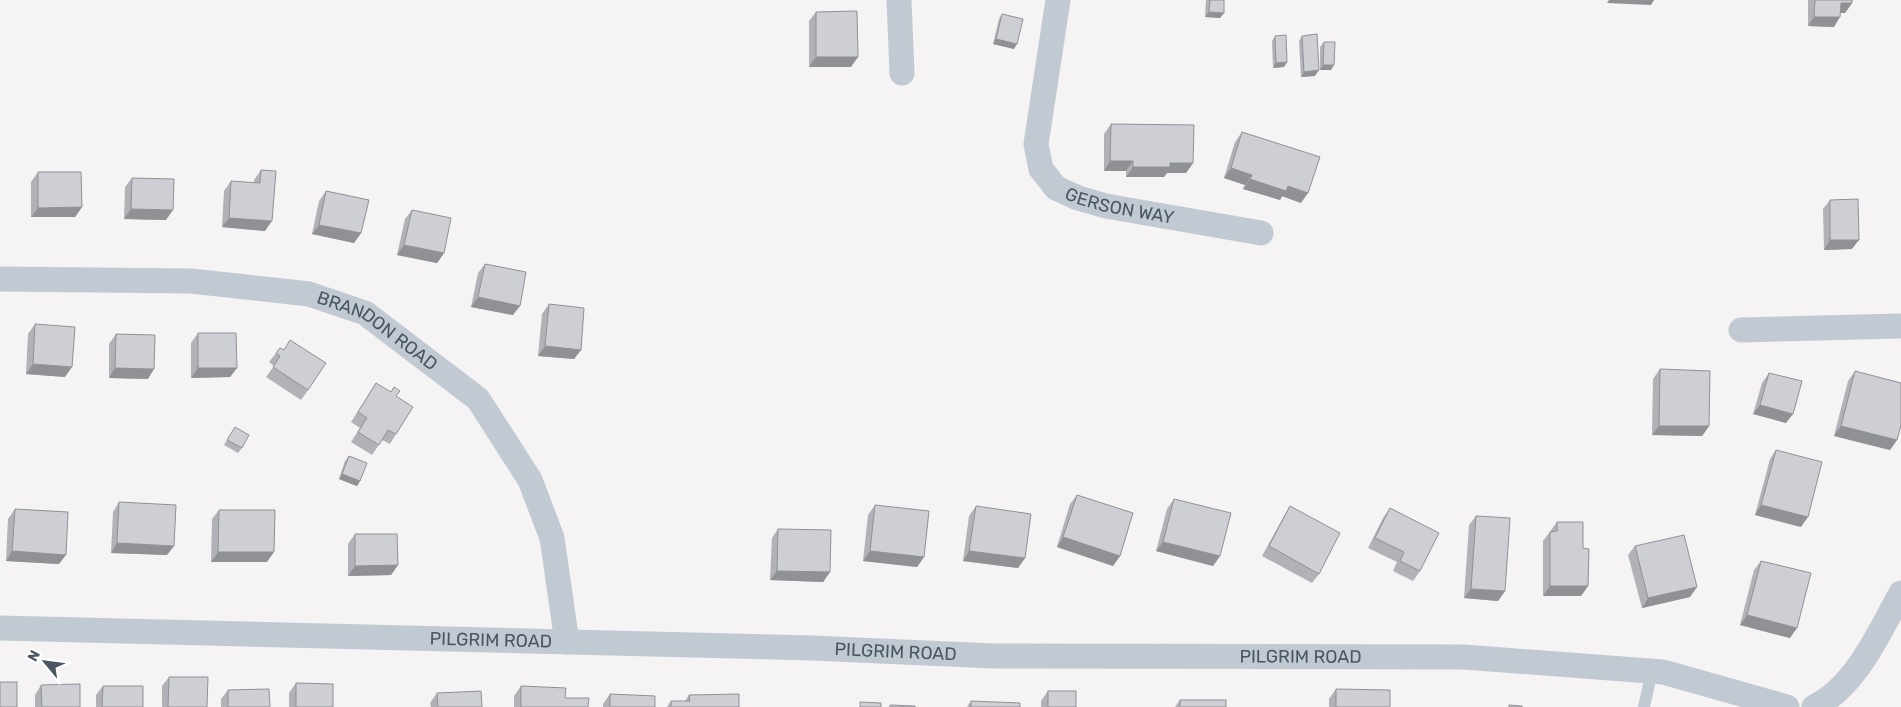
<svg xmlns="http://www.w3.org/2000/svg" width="1901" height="707" viewBox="0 0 1901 707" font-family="Rubik,sans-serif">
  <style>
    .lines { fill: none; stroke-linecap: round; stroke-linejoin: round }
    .service { stroke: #c1cad2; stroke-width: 12 }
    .minor { stroke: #c1cad2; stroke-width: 25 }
    .wall { fill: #b0b2b7 }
    .shaded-wall { fill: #909195 }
    .building { fill: #cdcfd5; stroke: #909195 }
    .labels { text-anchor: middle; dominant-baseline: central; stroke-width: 4; stroke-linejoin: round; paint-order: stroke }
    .street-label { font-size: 18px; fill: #4a5661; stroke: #fff }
  </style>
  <rect width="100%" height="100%" fill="#f5f3f3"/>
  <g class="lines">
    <!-- service -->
    <polyline class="service" points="1644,707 1652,671"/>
    <!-- minor -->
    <g class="minor">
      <polyline points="899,0 902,73"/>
      <path id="s1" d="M 1058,0 L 1036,144 L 1041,169 L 1056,188 L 1078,198 L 1106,206 L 1261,233"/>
      <path id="s2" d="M 0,279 L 191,281 L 309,294 L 365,313 L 478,399 L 530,480 L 552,538 L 567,642"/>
      <polyline points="1741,330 1901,326"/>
      <path id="s3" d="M 0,628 L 812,648 L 994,656 L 1464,657 L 1663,672 L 1787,707"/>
      <path d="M 1814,707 C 1856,687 1879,632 1901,593"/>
    </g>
  </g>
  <!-- wall -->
  <g class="wall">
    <polygon points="1206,0 1224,0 1220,18 1205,17"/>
    <polygon points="1808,0 1852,0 1852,3 1845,13 1840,13 1834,27 1808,26"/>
    <polygon points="816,12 851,67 809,67 809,21"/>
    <polygon points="1002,14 1014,49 993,44 999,19"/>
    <polygon points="1275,36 1287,62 1284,67 1273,68 1272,41"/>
    <polygon points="1302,36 1315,76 1301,77 1299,41"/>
    <polygon points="1324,42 1331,70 1320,70 1320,47"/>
    <polygon points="1111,124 1193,163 1186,173 1167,173 1164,177 1126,177 1126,171 1104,171 1104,134"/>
    <polygon points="1242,132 1301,203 1282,196 1280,200 1243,189 1245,185 1224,178 1235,142"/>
    <polygon points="261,170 265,231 222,227 224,191 231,181 254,183 254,180"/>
    <polygon points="38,172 82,207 75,217 31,217 31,182"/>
    <polygon points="132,178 166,220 124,219 125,187"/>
    <polygon points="326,191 361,233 354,243 312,234 319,201"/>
    <polygon points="1830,200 1852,249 1824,250 1823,209"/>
    <polygon points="412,210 444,253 437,263 397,255 405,219"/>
    <polygon points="485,264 513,315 471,307 478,273"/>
    <polygon points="549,304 581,350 574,359 538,356 542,314"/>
    <polygon points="35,324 65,377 26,374 28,334"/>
    <polygon points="198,333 237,368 230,377 191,378 191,343"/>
    <polygon points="116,334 148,379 109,378 109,344"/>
    <polygon points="280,348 308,390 301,400 266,377 274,366 269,362"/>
    <polygon points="1660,369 1709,426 1702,436 1652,435 1653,379"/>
    <polygon points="1855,371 1897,440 1890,450 1834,436 1848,381"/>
    <polygon points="1769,373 1786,423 1753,414 1762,383"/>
    <polygon points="376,383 391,392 394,387 396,396 396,434 390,444 382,440 372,455 351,442 360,428 351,422"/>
    <polygon points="235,427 242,448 238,453 224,445"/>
    <polygon points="1776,450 1801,527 1755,515 1770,459"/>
    <polygon points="349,456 360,481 357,486 339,479 345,461"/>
    <polygon points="1077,495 1120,556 1113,566 1057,547 1070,504"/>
    <polygon points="1174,499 1220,556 1213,566 1156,551 1167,509"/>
    <polygon points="119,502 167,555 111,553 113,512"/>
    <polygon points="875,505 924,557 917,567 863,561 868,515"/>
    <polygon points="976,506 1025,558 1018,568 963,561 969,516"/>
    <polygon points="1290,506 1319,574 1312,583 1262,556 1284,516"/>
    <polygon points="1390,508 1420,571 1413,581 1393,571 1397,562 1368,548 1383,518"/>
    <polygon points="15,509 59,564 6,561 8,519"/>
    <polygon points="219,510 267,562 211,562 212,519"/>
    <polygon points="1476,516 1505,591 1498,601 1464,598 1469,525"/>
    <polygon points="1557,522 1583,548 1588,586 1581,596 1543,596 1543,541"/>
    <polygon points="778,529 830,572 823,582 770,580 772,538"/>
    <polygon points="355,534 398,565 391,575 348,576 348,544"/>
    <polygon points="1635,546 1690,597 1642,608 1628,555"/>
    <polygon points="1761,561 1790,638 1740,625 1754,570"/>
    <polygon points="169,677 207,707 162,707 162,686"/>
    <polygon points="296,683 333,707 289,707 289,693"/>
    <polygon points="41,685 80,707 35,707 35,695"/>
    <polygon points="103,686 143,707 96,707 96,695"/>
    <polygon points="521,686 565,698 588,707 514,707 514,696"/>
    <polygon points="1336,689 1390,707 1329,707 1329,699"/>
    <polygon points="228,690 270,707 221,707 221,699"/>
    <polygon points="1048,691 1076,707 1041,707 1041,701"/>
    <polygon points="437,693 482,707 431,707 430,703"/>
    <polygon points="610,694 655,707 603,707 603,704"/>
    <polygon points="689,695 739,707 667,707 671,701 685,701"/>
    <polygon points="1180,700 1226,707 1175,707"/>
    <polygon points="971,701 1020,707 967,707"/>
  </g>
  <!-- shaded-wall -->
  <g class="shaded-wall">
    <polygon points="1609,0 1654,0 1651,5 1607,3"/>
    <polygon points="1841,3 1852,3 1845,13 1834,13"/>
    <polygon points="1209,12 1224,13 1220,18 1205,17"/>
    <polygon points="1814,17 1840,17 1834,27 1808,26"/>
    <polygon points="996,39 1017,44 1014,49 993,44"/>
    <polygon points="816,57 858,57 851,67 809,67"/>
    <polygon points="1287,62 1284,67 1273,68 1276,63"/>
    <polygon points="1323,65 1334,65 1331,70 1320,70"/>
    <polygon points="1319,70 1315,76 1301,77 1304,72"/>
    <polygon points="1110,161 1133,161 1126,171 1104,171"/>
    <polygon points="1170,163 1193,163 1186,173 1167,173 1164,177 1126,177 1133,167"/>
    <polygon points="1231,168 1252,175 1245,185 1224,178"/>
    <polygon points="1250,179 1288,186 1308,193 1301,203 1282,196 1280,200 1243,189"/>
    <polygon points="82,207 75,217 31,217 38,208"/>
    <polygon points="131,209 173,210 166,220 124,219"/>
    <polygon points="229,218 272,221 265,231 222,227"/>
    <polygon points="319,225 361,233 354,243 312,234"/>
    <polygon points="1830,240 1859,240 1852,249 1824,250"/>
    <polygon points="404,245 444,253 437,263 397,255"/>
    <polygon points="478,297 520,306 513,315 471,307"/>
    <polygon points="545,346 581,350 574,359 538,356"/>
    <polygon points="33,364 72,367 65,377 26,374"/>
    <polygon points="115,368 154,369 148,379 109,378"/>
    <polygon points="198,368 237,368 230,377 191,378"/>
    <polygon points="1760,405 1793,414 1786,423 1753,414"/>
    <polygon points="1659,426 1709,426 1702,436 1652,435"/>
    <polygon points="1841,426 1897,440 1890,450 1834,436"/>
    <polygon points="342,474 360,481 357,486 339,479"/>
    <polygon points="1761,505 1808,517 1801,527 1755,515"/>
    <polygon points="1063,537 1120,556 1113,566 1057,547"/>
    <polygon points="1163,542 1220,556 1213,566 1156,551"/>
    <polygon points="117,543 174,546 167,555 111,553"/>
    <polygon points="12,551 66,555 59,564 6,561"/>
    <polygon points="870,551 924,557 917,567 863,561"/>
    <polygon points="969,551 1025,558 1018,568 963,561"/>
    <polygon points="218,552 274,552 267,562 211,562"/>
    <polygon points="398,565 391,575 348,576 355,566"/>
    <polygon points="777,571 830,572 823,582 770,580"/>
    <polygon points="1550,586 1588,586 1581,596 1543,596"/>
    <polygon points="1697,587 1690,597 1642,608 1648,598"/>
    <polygon points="1471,589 1505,591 1498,601 1464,598"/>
    <polygon points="1747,615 1797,628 1790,638 1740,625"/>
  </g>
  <!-- building -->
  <g class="building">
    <polygon points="1210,0 1224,0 1224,13 1209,12"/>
    <polygon points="1815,0 1852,0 1852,3 1841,3 1840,17 1814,17"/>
    <polygon points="857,11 858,57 816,57 816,12"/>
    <polygon points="1002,14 1023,19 1017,44 996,39"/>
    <polygon points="1317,34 1319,70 1304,72 1302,36"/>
    <polygon points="1286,35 1287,62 1276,63 1275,36"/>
    <polygon points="1324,42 1335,42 1334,65 1323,65"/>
    <polygon points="1111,124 1194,125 1193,163 1170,163 1170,167 1133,167 1133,161 1110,161"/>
    <polygon points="1242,132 1320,157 1308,193 1288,186 1286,191 1250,179 1252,175 1231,168"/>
    <polygon points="261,170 276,171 272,221 229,218 231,181 260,183"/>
    <polygon points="38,172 81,172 82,207 38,208"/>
    <polygon points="132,178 174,179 173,210 131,209"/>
    <polygon points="326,191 369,200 361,233 319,225"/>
    <polygon points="1858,199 1859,240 1830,240 1830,200"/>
    <polygon points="412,210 451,218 444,253 404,245"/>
    <polygon points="485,264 526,272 520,306 478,297"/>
    <polygon points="549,304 584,308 581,350 545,346"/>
    <polygon points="35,324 75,327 72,367 33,364"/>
    <polygon points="198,333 236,333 237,368 198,368"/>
    <polygon points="116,334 155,335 154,369 115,368"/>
    <polygon points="290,340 326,363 308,390 273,367 280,356 276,353 280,348 284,350"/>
    <polygon points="1660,369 1710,371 1709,426 1659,426"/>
    <polygon points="1855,371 1901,383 1901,425 1897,440 1841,426"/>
    <polygon points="1769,373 1802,381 1793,414 1760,405"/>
    <polygon points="376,383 391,392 394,387 400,391 396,396 413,407 396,434 388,430 379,445 358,432 367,418 358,412"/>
    <polygon points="235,427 249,435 242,448 227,440"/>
    <polygon points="1776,450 1822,462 1808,517 1761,505"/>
    <polygon points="349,456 367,463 360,481 342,474"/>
    <polygon points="1077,495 1133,513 1120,556 1063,537"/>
    <polygon points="1174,499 1231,513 1220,556 1163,542"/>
    <polygon points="119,502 176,505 174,546 117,543"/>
    <polygon points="875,505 929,511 924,557 870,551"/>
    <polygon points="976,506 1031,514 1025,558 969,551"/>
    <polygon points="1290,506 1340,533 1319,574 1269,546"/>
    <polygon points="1390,508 1439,533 1420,571 1400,561 1404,552 1375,538"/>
    <polygon points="15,509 68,512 66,555 12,551"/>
    <polygon points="219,510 275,510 274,552 218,552"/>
    <polygon points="1476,516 1510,518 1505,591 1471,589"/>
    <polygon points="1557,522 1583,522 1583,548 1589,549 1588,586 1550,586 1550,532 1557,531"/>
    <polygon points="778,529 831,530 830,572 777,571"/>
    <polygon points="355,534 397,534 398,565 355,566"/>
    <polygon points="1684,535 1697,587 1648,598 1635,546"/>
    <polygon points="1761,561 1811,573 1797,628 1747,615"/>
    <polygon points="169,677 208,677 207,707 168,707"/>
    <rect x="0" y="682" width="17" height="25"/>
    <polygon points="296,683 333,684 333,707 296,707"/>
    <polygon points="80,684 80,707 42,707 41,685"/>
    <polygon points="103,686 143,686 143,707 102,707"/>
    <polygon points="521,686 566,688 565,698 589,698 588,707 521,707"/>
    <polygon points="269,689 270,707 228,707 228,690"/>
    <polygon points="1336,689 1390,690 1390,707 1336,707"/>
    <polygon points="481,691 482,707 438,707 437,693"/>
    <rect x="1048" y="691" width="28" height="16"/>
    <polygon points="610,694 655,696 655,707 610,707"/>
    <polygon points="739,694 739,707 671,707 671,701 690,701 689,695"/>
    <rect x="1180" y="700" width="46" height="7"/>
    <polygon points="971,701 1020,703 1020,707 971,707"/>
    <polygon points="860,702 881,703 881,707 860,707"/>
    <polygon points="890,705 915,706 915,707 890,707"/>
    <polygon points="1509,705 1522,706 1522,707 1509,707"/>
  </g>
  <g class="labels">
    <!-- street labels -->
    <g class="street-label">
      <text stroke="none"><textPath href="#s1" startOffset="262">GERSON WAY</textPath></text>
      <text stroke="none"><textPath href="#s2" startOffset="388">BRANDON ROAD</textPath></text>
      <text stroke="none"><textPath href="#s3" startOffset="491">PILGRIM ROAD</textPath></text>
      <text stroke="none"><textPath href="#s3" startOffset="896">PILGRIM ROAD</textPath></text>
      <text stroke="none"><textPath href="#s3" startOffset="1301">PILGRIM ROAD</textPath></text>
    </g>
  </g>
  <!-- north arrow -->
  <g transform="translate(45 662) rotate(299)" stroke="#ffffff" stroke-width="4" paint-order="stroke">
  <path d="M0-4L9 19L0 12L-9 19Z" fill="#4a5661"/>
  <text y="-8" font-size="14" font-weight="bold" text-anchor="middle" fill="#4a5661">N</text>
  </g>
</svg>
